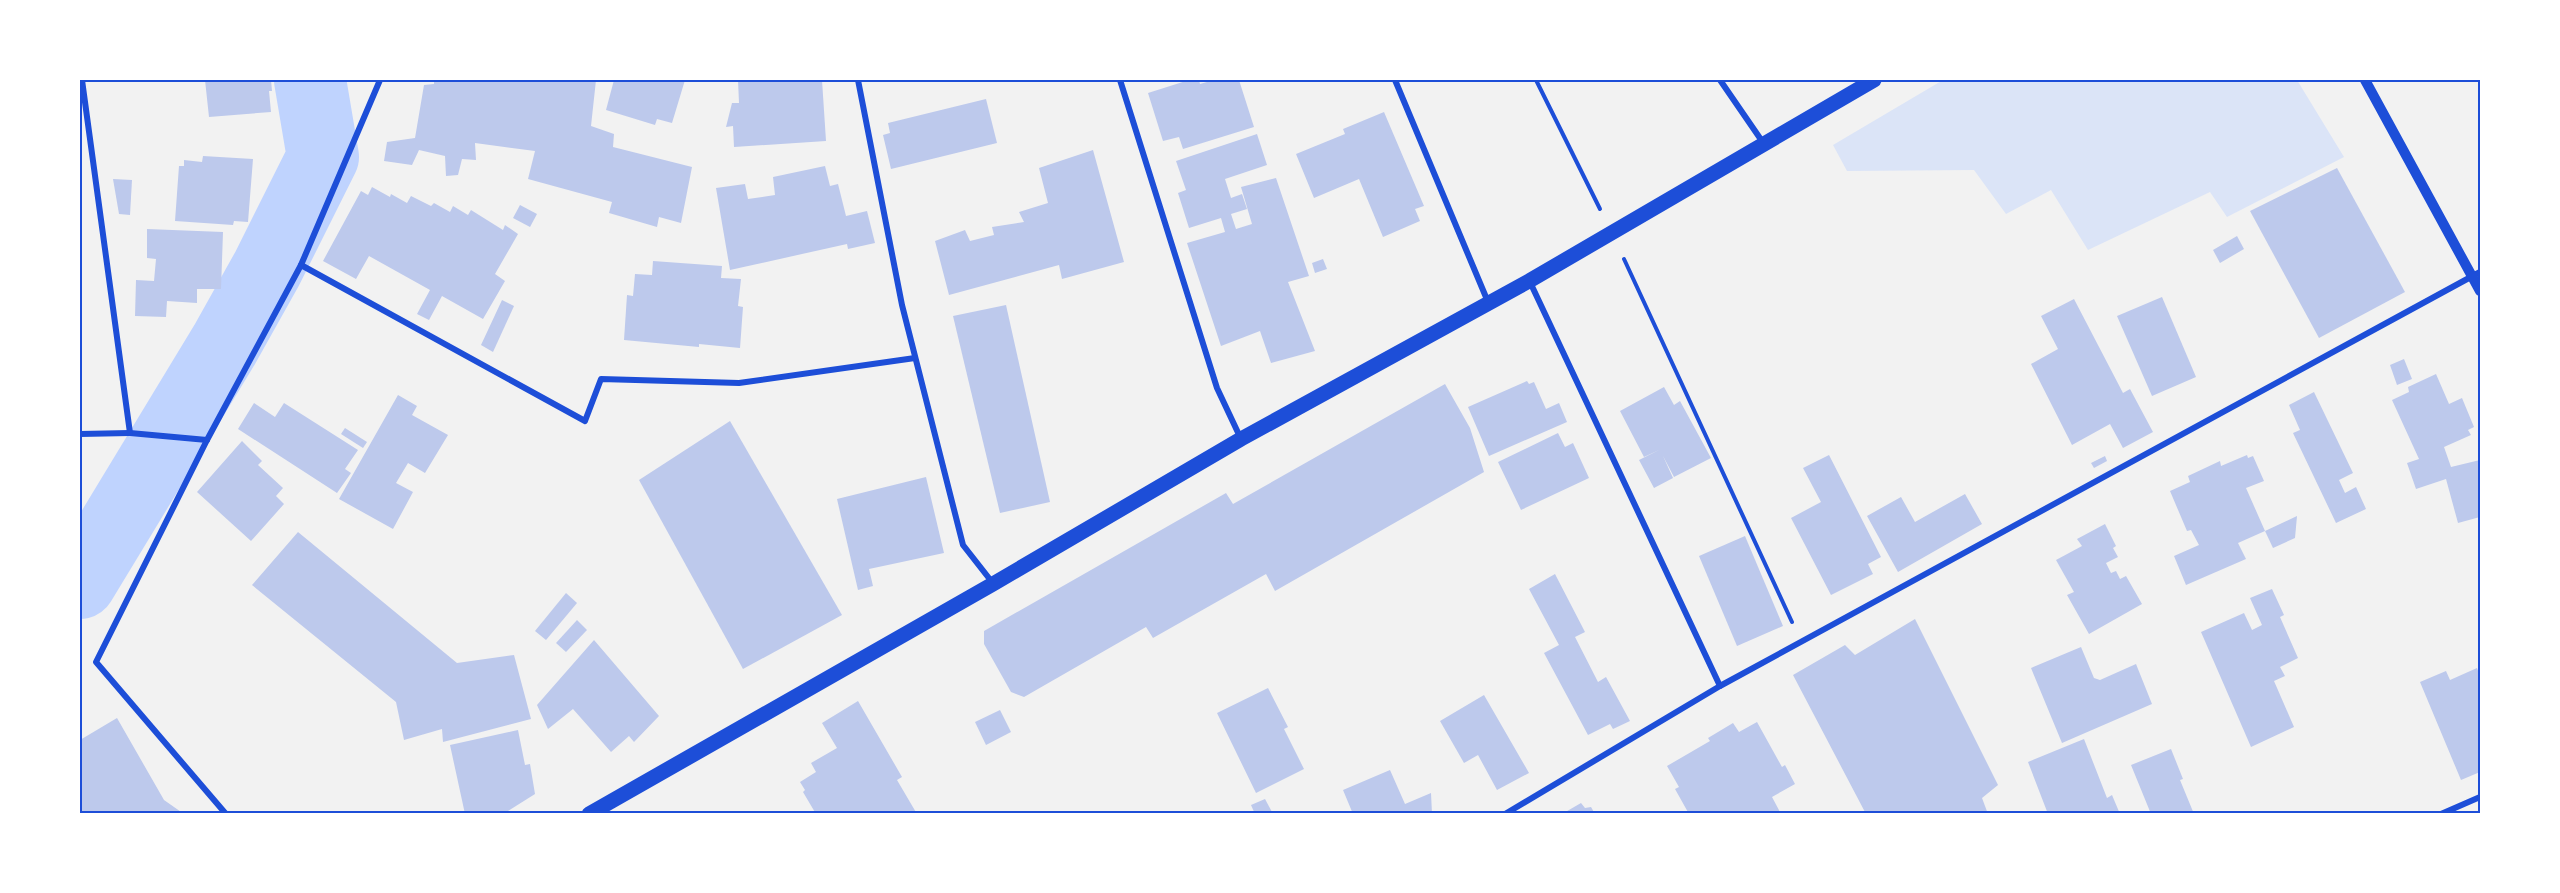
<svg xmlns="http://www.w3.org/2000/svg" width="2560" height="893" viewBox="0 0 2560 893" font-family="'Open Sans',sans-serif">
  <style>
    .green { fill: #dbe4f7 }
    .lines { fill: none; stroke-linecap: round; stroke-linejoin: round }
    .river { stroke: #bfd3fe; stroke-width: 72 }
    .building { fill: #bdc9ec }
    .path { stroke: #1d4ed8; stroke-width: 4 }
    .minor { stroke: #1d4ed8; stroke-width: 6 }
    .tertiary { stroke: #1d4ed8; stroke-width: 10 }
    .primary { stroke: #1d4ed8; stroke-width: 15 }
    .neatline { fill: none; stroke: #1d4ed8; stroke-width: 2 }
  </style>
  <rect width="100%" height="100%" fill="#f2f2f2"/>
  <!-- green -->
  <polygon class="green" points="1943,80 2297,80 2344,157 2227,217 2210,192 2088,250 2051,190 2006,214 1974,170 1847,171 1833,145"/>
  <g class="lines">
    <!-- river -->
    <polyline class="river" points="80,583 225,344 267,269 323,157 310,80"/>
  </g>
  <!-- building -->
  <g class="building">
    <polygon points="205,80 271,80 272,91 269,91 271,112 209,117"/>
    <polygon points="434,80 596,80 591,126 614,134 613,147 692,167 681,223 659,217 657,227 609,213 612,202 528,179 535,151 475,143 476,160 462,159 458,175 446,176 445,156 419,150 412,165 384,161 387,142 415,138 424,85 434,84"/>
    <polygon points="614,80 685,80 672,123 657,119 655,125 606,110"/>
    <polygon points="738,80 822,80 826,141 734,147 733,126 726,127 732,103 739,103"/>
    <polygon points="1189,80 1199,80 1200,84 1214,80 1239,80 1254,127 1183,149 1179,137 1163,141 1148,93"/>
    <polygon points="986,99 997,143 891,169 883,135 890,133 888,123"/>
    <polygon points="1384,112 1424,206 1415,209 1420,221 1383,237 1359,179 1314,198 1296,154 1345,134 1343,129"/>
    <polygon points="1257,134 1267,165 1225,179 1231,198 1242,194 1247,209 1231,214 1236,229 1252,224 1241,187 1276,178 1309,276 1288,282 1315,351 1271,363 1260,331 1221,346 1187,243 1225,232 1221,218 1189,228 1178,193 1186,190 1176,161"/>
    <polygon points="1093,150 1124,262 1062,279 1059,265 949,295 935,241 965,230 970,241 994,235 992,227 1024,222 1019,212 1048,203 1039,168"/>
    <polygon points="203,156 253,159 248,222 234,221 233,225 175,221 179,166 184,166 184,160 202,162"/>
    <polygon points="825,166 830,186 838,184 846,216 867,211 875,243 848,249 847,244 730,270 716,188 745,184 748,199 775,195 773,177"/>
    <polygon points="2337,168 2405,292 2319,338 2250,211"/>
    <polygon points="113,179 132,180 130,215 119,214"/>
    <polygon points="372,187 390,197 391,194 407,203 411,196 431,206 434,203 450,212 453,206 468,215 471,210 503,230 505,225 518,234 495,274 505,281 483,319 442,296 429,320 417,314 430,290 369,256 356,279 323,261 361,191 368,195"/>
    <polygon points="520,205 537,214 530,227 513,218"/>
    <polygon points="147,229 223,232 221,289 197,289 197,303 167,301 166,317 135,316 136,280 154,281 156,259 147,258"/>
    <polygon points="2237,236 2244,249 2220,263 2213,250"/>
    <polygon points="1323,259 1327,269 1315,273 1312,263"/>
    <polygon points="653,261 722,266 721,278 741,279 738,306 743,307 740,348 699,344 699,347 624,340 627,295 633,296 635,274 652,275"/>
    <polygon points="2162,297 2196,377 2152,396 2117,316"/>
    <polygon points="2074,299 2123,393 2130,389 2153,432 2123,448 2110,424 2072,445 2031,364 2058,349 2041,316"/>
    <polygon points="502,300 514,306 493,352 481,345"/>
    <polygon points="1006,305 1050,502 1000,513 953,316"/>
    <polygon points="2404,359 2412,379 2397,385 2390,365"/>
    <polygon points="2436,374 2449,404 2462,398 2474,427 2468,430 2471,435 2444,447 2451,467 2480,460 2480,517 2458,523 2446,479 2416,489 2407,463 2419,459 2392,400 2409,392 2408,387"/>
    <polygon points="1527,381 1529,384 1534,382 1546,409 1559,403 1567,422 1489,456 1468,407"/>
    <polygon points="1445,384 1470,428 1484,472 1275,591 1266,574 1153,638 1146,627 1024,697 1011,692 984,644 984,631 1226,493 1233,504"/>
    <polygon points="1664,387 1674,405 1680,401 1711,458 1674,477 1663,456 1673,478 1654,488 1639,460 1659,450 1644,457 1620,411"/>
    <polygon points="2314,392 2353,473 2339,480 2345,493 2356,487 2366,509 2336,523 2293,433 2300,430 2289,405"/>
    <polygon points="398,395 417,406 412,415 448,435 425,473 408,463 396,483 413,492 393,529 339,499"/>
    <polygon points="254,403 275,417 284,403 358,450 345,469 351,473 337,493 238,429"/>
    <polygon points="730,421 842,615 743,669 639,480"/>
    <polygon points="345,428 367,442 363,448 341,434"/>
    <polygon points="1558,433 1565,447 1573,443 1589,478 1521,510 1498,462"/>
    <polygon points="242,441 262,461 258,465 283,488 276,496 284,504 251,541 197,492"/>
    <polygon points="1829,455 1881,557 1868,564 1873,574 1831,595 1791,518 1821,502 1803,468"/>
    <polygon points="2247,455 2248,458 2253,456 2264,481 2246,488 2265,531 2238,543 2246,559 2186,585 2174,556 2199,545 2191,530 2187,531 2170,491 2190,482 2188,476 2220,461 2221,466"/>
    <polygon points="2105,456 2107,461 2094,468 2091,463"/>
    <polygon points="926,477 944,553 869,569 873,586 858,590 837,499"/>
    <polygon points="1965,494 1982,524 1898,572 1867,516 1901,497 1915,522"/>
    <polygon points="2297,516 2295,538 2273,548 2265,531"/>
    <polygon points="2105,524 2116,546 2113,548 2118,557 2106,563 2111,573 2116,571 2120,579 2126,576 2142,604 2089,634 2067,595 2074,592 2056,560 2082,546 2077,539"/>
    <polygon points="298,532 457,663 514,655 531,719 443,742 442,729 404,740 396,702 252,585"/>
    <polygon points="1745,536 1783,626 1737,646 1699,556"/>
    <polygon points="1555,574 1585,632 1575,637 1598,682 1606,677 1630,721 1613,729 1610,724 1588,735 1544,653 1559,645 1529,589"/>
    <polygon points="2272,589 2284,615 2280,617 2298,658 2280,667 2285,676 2274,681 2294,727 2251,747 2201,632 2244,613 2252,630 2262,625 2250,598"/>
    <polygon points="566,593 577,603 546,640 535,631"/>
    <polygon points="1915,619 1998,785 1982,798 1988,814 1866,814 1793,675 1845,645 1855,655"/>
    <polygon points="577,620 587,630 566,652 556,643"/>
    <polygon points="594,640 659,716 634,742 629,736 611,752 573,709 548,729 537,705"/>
    <polygon points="2081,647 2094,678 2100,680 2136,664 2152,704 2062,743 2031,668"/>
    <polygon points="2477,668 2480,676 2480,772 2461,780 2420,682 2446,671 2450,680"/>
    <polygon points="1268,688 1288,727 1284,729 1304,769 1256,793 1217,713"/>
    <polygon points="1484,695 1529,773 1497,790 1478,755 1464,763 1440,721"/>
    <polygon points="858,701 902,777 897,780 917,814 816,814 803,792 805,790 800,782 816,772 811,763 837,748 822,723"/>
    <polygon points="1000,710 1011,732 986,745 975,722"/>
    <polygon points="117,718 164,800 184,814 80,814 80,740"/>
    <polygon points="1757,722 1782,767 1785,765 1795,784 1772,797 1781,814 1689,814 1675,789 1679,787 1667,766 1710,741 1708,738 1733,723 1739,732"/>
    <polygon points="518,730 525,765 530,764 535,794 503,814 465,814 450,745"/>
    <polygon points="2084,739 2107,798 2112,795 2120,814 2048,814 2028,762"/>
    <polygon points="2171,749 2183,779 2180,780 2194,814 2151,814 2131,765"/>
    <polygon points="1390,770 1405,804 1431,793 1432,814 1353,814 1343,790"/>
    <polygon points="1265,799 1272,812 1255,814 1251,805"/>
    <polygon points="1581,803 1585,808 1591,807 1595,814 1562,814"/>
  </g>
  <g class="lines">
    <!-- path -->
    <g class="path">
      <polyline points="1536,80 1600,209"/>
      <polyline points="1624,259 1792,622"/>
    </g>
    <!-- minor -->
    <g class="minor">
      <polyline points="82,80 130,433 207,440"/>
      <polyline points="858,80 902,305 963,545 992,582"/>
      <polyline points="1120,80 1217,388 1241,439"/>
      <polyline points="1395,80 1488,302"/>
      <polyline points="1720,80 1764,144"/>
      <polyline points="301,265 585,421 601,379 739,383 915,358"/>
      <polyline points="1530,282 1720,686"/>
      <polyline points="80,434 130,433"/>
      <polyline points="226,814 96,662 207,440 301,265 380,80"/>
      <polyline points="1505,814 1720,686 2480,272"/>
      <polyline points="2441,814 2480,797"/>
    </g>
    <!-- tertiary -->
    <polyline class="tertiary" points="2365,80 2480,291"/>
    <!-- primary -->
    <polyline class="primary" points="589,814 993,584 1241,439 1529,281 1874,80"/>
  </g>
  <!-- border -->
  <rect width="2560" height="893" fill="none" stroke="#ffffff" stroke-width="162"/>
  <rect x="81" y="81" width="2398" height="731" class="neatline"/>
</svg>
